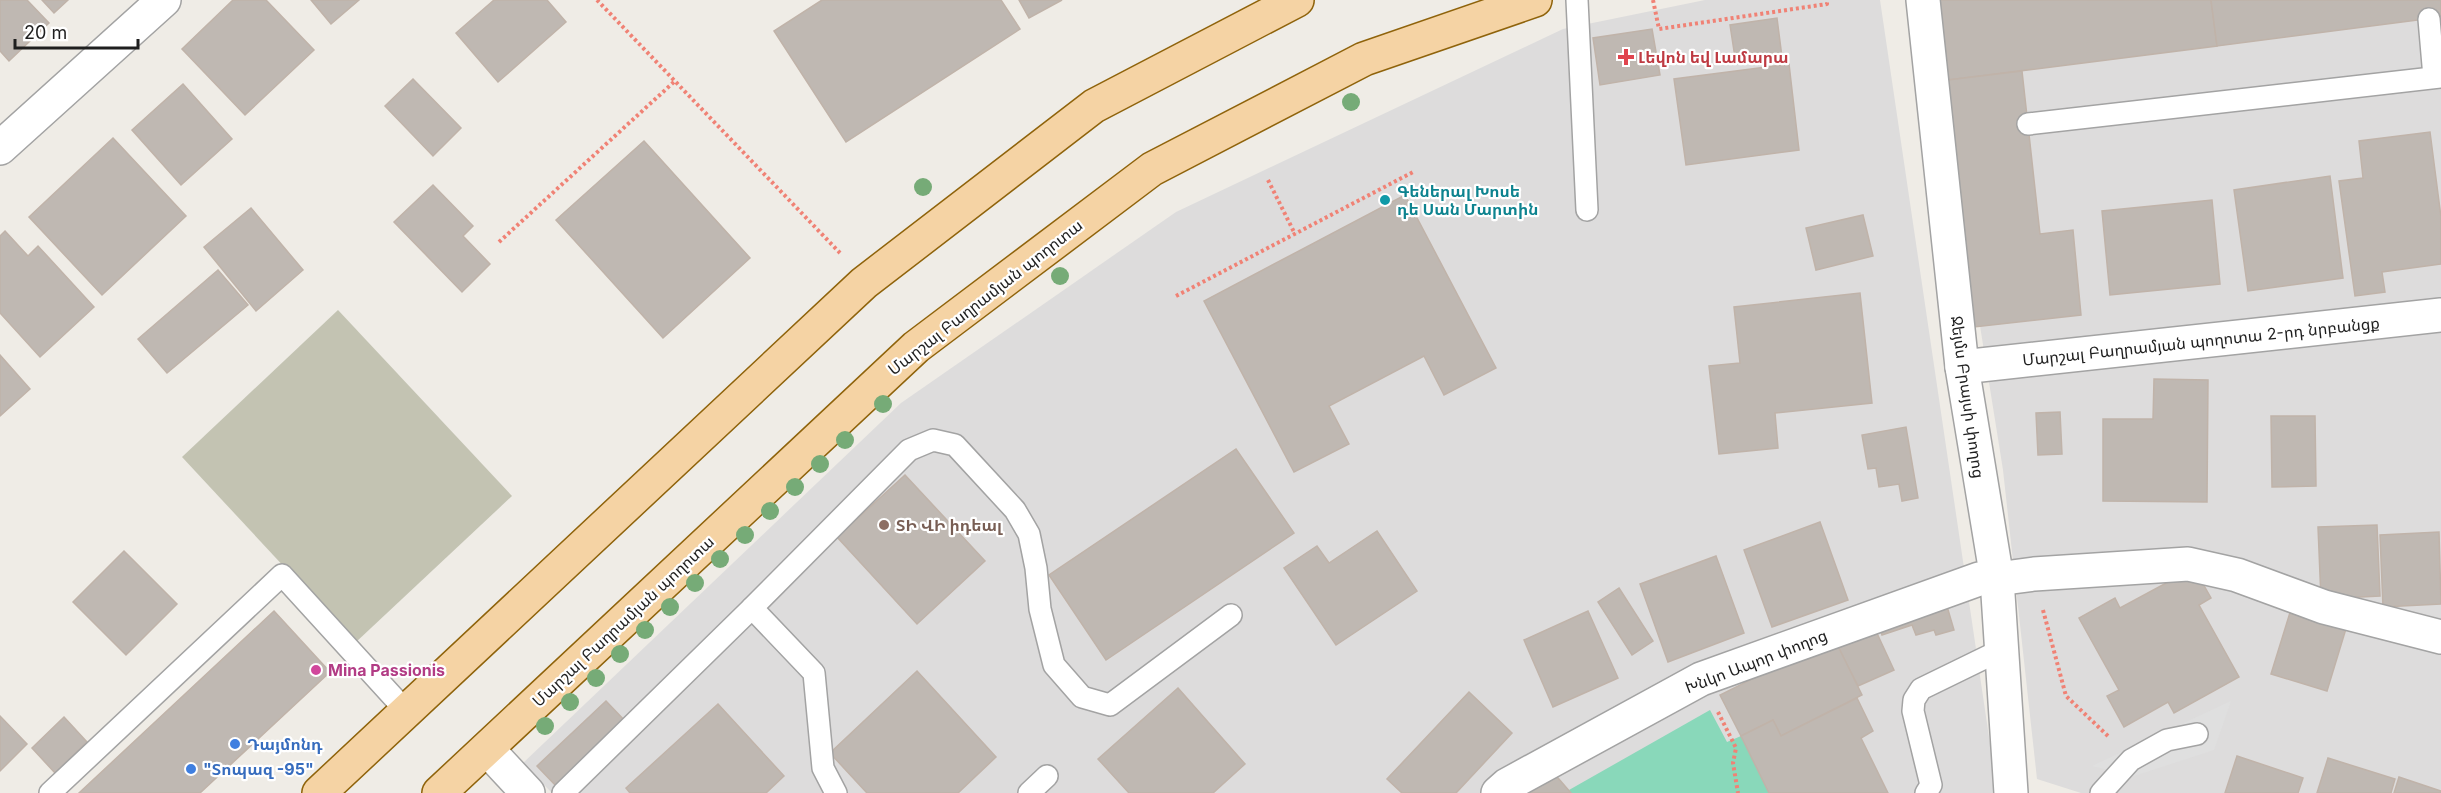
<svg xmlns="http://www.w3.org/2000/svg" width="2441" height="793" viewBox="0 0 2441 793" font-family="Inter,'Noto Sans Armenian',sans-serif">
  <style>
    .residential { fill: #dddcdc }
    .construction { fill: #c3c3b2 }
    .pitch { fill: #89d8ba }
    .parking { fill: #dfdfdf }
    .building { fill: #bfb8b2; stroke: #c0b3a9; stroke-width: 1.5 }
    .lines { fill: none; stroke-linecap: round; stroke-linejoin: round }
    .service-casing { stroke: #a3a3a3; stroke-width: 24 }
    .minor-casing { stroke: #a3a3a3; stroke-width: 36 }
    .tertiary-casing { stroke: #a3a3a3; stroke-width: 36 }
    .primary-casing { stroke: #8f630b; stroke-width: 36 }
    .path { stroke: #f08275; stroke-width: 4; stroke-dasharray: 3 3; stroke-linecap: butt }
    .service { stroke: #fff; stroke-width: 21 }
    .minor { stroke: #fff; stroke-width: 33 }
    .tertiary { stroke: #fff; stroke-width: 33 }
    .primary { stroke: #f5d3a4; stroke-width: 33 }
    .tree { fill: #76ab77 }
    .health-dot { fill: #e0444e; stroke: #fff; stroke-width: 2 }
    .culture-dot { fill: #0f9aa8; stroke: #fff; stroke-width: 2 }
    .education-dot { fill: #8d6e63; stroke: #fff; stroke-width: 2 }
    .hotel-dot { fill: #d1479c; stroke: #fff; stroke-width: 2 }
    .shop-dot { fill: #3f7fe0; stroke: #fff; stroke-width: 2 }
    .labels { text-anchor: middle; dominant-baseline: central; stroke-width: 4.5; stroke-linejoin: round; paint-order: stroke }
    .health-label { font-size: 16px; font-weight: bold; fill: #be3a42; stroke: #fff; text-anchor: start }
    .culture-label { font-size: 16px; font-weight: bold; fill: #0d838f; stroke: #fff; text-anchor: start }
    .street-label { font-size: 16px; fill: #1f1f1f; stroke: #fff }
    .education-label { font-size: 16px; font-weight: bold; fill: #785e54; stroke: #fff; text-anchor: start }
    .hotel-label { font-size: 16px; font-weight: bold; fill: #b23c85; stroke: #fff; text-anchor: start }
    .shop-label { font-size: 16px; font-weight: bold; fill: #366cbe; stroke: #fff; text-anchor: start }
  </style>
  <rect width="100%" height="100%" fill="#efece6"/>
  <!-- residential -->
  <g class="residential">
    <polygon points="1705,0 1880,0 1997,791 1995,793 552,793 523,763 901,403 1176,212 1563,29"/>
    <polygon points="1928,0 2441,0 2441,793 2081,793 2037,779 2003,470"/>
  </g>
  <!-- construction -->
  <polygon class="construction" points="338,310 512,496 355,643 182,457"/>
  <!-- pitch -->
  <polygon class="pitch" points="1710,710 1727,742 1741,736 1769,793 1571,793 1569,790"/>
  <!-- parking -->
  <polygon class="parking" points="2231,701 2214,750 2134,776 2092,766"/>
  <!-- building -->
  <g class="building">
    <polygon points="0,0 27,0 49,23 9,61 0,51"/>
    <polygon points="42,0 68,0 54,13"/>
    <polygon points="233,0 266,0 314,50 245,115 182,49"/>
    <polygon points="311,0 359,0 331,24"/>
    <polygon points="494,0 547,0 566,22 498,82 456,33"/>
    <polygon points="822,0 1001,0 1020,29 846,142 774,31"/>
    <polygon points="1019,0 1062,0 1029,18"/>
    <polygon points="1939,0 2211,0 2217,46 1948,80"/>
    <polygon points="2211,0 2441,0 2441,17 2217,46"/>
    <polygon points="1777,18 1782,57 1736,64 1730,25"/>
    <polygon points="1652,29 1660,75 1600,85 1593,38"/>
    <polygon points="1789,64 1799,150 1686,165 1674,79"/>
    <polygon points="2022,71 2040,234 2073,230 2081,315 1974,327 1948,80"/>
    <polygon points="413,79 461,128 433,156 385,106"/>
    <polygon points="183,84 232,139 181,185 132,130"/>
    <polygon points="2430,132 2441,217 2441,264 2382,272 2385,292 2355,296 2339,181 2363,178 2359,141"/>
    <polygon points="113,138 186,216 102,295 29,217"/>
    <polygon points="644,141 750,258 663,338 556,220"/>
    <polygon points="2330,176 2343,278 2248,291 2234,190"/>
    <polygon points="433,185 473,226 463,236 490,264 462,292 394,222"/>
    <polygon points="1405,195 1496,368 1444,395 1424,356 1329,406 1349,444 1294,472 1204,301"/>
    <polygon points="2212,200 2220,284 2110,295 2102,211"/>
    <polygon points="251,208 303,270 256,311 204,247"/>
    <polygon points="1863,215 1873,256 1816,270 1806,228"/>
    <polygon points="5,231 28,256 38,246 94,307 40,357 0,313 0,236"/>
    <polygon points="218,270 248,305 167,373 138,339"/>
    <polygon points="1860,293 1872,403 1775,413 1778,448 1719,454 1709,366 1740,363 1734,307"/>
    <polygon points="0,355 30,389 0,416"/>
    <polygon points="2154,379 2208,380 2207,502 2103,501 2103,419 2153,419"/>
    <polygon points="2060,412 2062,454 2038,455 2036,413"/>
    <polygon points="2271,416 2315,416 2316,486 2272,487"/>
    <polygon points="1906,427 1918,498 1902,501 1899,484 1879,487 1876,468 1868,469 1862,435"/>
    <polygon points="1236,449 1294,533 1106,660 1049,575"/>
    <polygon points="905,475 985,561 917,624 837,537"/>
    <polygon points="1820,522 1848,600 1772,627 1744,550"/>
    <polygon points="2377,525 2380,596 2321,599 2318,527"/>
    <polygon points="1377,531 1417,591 1336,645 1284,568 1317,546 1329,563"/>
    <polygon points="2439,532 2441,604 2383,607 2380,535"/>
    <polygon points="124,551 177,604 126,655 73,602"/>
    <polygon points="1716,556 1744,633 1668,662 1640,584"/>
    <polygon points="2194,568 2211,598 2199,605 2239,677 2174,713 2168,702 2124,727 2107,696 2119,690 2079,618 2115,598 2120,608"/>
    <polygon points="1619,588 1653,641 1632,655 1598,602"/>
    <polygon points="1946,603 1954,630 1936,635 1934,630 1916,635 1912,625 1882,635 1879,624"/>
    <polygon points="2292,606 2348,622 2327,691 2271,674"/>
    <polygon points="274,611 330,672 200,793 79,793"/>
    <polygon points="1588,611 1618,678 1553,707 1524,640"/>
    <polygon points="1875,629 1894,670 1858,686 1837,645"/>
    <polygon points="1834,638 1862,695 1781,736 1773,720 1741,736 1720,695"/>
    <polygon points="917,671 996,757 958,793 867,793 830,753"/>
    <polygon points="1178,688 1245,764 1213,793 1129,793 1098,759"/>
    <polygon points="1469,692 1512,733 1456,793 1402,793 1387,779"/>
    <polygon points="1857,698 1873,731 1861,738 1888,793 1769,793 1741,736 1773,720 1781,736"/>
    <polygon points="606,701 626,722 557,787 537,766"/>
    <polygon points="718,704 784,776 766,793 630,793 626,788"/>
    <polygon points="0,716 27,744 0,771"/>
    <polygon points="64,717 87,742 55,773 32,748"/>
    <polygon points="2237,756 2303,778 2298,793 2225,793"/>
    <polygon points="2328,758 2395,779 2391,793 2317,793"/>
    <polygon points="1552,771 1571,793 1527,793"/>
    <polygon points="2399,777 2441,791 2441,793 2394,793"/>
  </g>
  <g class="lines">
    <!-- service casing -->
    <g class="service-casing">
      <g id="service">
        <polyline points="1577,0 1587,210"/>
        <polyline points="2429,19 2434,77"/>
        <polyline points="2028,124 2441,77"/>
        <polyline points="752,608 909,450 933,440 955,445 1015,510 1029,534 1036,568 1040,609 1054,665 1082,697 1110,705 1231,615"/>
        <polyline points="50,793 282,575 406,711"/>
        <polyline points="563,793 752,608 814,673 823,768 836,793"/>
        <polyline points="1029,793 1047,776"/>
        <polyline points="1926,793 1931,785 1913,711 1914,700 1921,689 2003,649"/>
        <polyline points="2101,793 2131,760 2167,740 2197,734"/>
      </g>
    </g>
    <!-- minor casing -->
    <g class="minor-casing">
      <g id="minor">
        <polyline points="0,148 164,0"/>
        <polyline points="1962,367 2441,315"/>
        <polyline points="1498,793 1507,785 1701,679 1979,579 1997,579 2034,574 2188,564 2237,575 2324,607 2441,637"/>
      </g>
    </g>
    <!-- tertiary casing -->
    <g class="tertiary-casing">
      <g id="tertiary">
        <polyline points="1923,0 1962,367 1997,579 2011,793"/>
        <polyline points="487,749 528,793"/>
      </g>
    </g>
    <!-- primary casing -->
    <g class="primary-casing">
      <g id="primary">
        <polyline points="319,793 864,283 1094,106 1297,0"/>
        <polyline points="439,793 916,347 1152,169 1364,59 1535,0"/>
      </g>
    </g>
    <!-- path -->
    <g class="path">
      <polyline points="597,0 840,253"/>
      <polyline points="1653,0 1659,29 1827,4 1827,0"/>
      <polyline points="1268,180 1295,234"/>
      <polyline points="499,242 675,81"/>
      <polyline points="1176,296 1415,171"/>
      <polyline points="2043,610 2066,696 2109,737"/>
      <polyline points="1718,712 1736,748 1733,763 1738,793"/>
    </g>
    <!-- service -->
    <use href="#service" class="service"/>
    <!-- minor -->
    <use href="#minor" class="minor"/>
    <!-- tertiary -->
    <use href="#tertiary" class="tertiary"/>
    <!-- primary -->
    <use href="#primary" class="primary"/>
  </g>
  <!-- trees -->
  <g class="tree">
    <circle cx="1351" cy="102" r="9"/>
    <circle cx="923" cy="187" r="9"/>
    <circle cx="1060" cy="276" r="9"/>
    <circle cx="883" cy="404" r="9"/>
    <circle cx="845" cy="440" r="9"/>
    <circle cx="820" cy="464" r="9"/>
    <circle cx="795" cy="487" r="9"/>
    <circle cx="770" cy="511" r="9"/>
    <circle cx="745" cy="535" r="9"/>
    <circle cx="720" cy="559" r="9"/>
    <circle cx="695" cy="583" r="9"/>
    <circle cx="670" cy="607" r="9"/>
    <circle cx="645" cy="630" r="9"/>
    <circle cx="620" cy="654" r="9"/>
    <circle cx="596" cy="678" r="9"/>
    <circle cx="570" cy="702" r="9"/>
    <circle cx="545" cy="726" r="9"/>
  </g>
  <!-- markers -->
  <path class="health-dot" d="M1623 48h6v6h6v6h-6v6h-6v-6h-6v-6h6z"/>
  <circle class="culture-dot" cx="1385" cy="200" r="6"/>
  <circle class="education-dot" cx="884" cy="525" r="6"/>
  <circle class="hotel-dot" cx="316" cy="670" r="6"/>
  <g class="shop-dot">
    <circle cx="235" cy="744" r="6"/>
    <circle cx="191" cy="769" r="6"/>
  </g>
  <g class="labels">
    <!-- health labels -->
    <g class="health-label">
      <text x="1638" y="57">Լեվոն եվ Լամարա</text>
    </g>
    <!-- culture labels -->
    <g class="culture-label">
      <text x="1397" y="191">Գեներալ Խոսե<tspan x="1397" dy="18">դե Սան Մարտին</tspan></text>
    </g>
    <!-- street labels -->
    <g class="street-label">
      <text transform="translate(985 297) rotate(-38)">Մարշալ Բաղրամյան պողոտա</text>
      <text transform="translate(2201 341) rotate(-6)">Մարշալ Բաղրամյան պողոտա 2-րդ նրբանցք</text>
      <text transform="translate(1968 397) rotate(82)">Ջեյմս Բրայսի փողոց</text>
      <text transform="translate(623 621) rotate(-43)">Մարշալ Բաղրամյան պողոտա</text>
      <text transform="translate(1756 661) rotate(-21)">Խնկո Ապոր փողոց</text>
    </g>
    <!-- education labels -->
    <g class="education-label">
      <text x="896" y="525">ՏԻ ՎԻ իդեալ</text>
    </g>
    <!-- hotel labels -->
    <g class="hotel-label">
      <text x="328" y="670">Mina Passionis</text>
    </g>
    <!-- shop labels -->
    <g class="shop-label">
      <text x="247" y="744">Դայմոնդ</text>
      <text x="203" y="769">"Տոպազ -95"</text>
    </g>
  </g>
  <!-- scale -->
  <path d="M15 39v9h123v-9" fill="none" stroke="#1f1f1f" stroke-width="3"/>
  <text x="24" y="39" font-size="18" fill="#1f1f1f" stroke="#ffffff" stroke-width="4.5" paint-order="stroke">20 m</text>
</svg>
